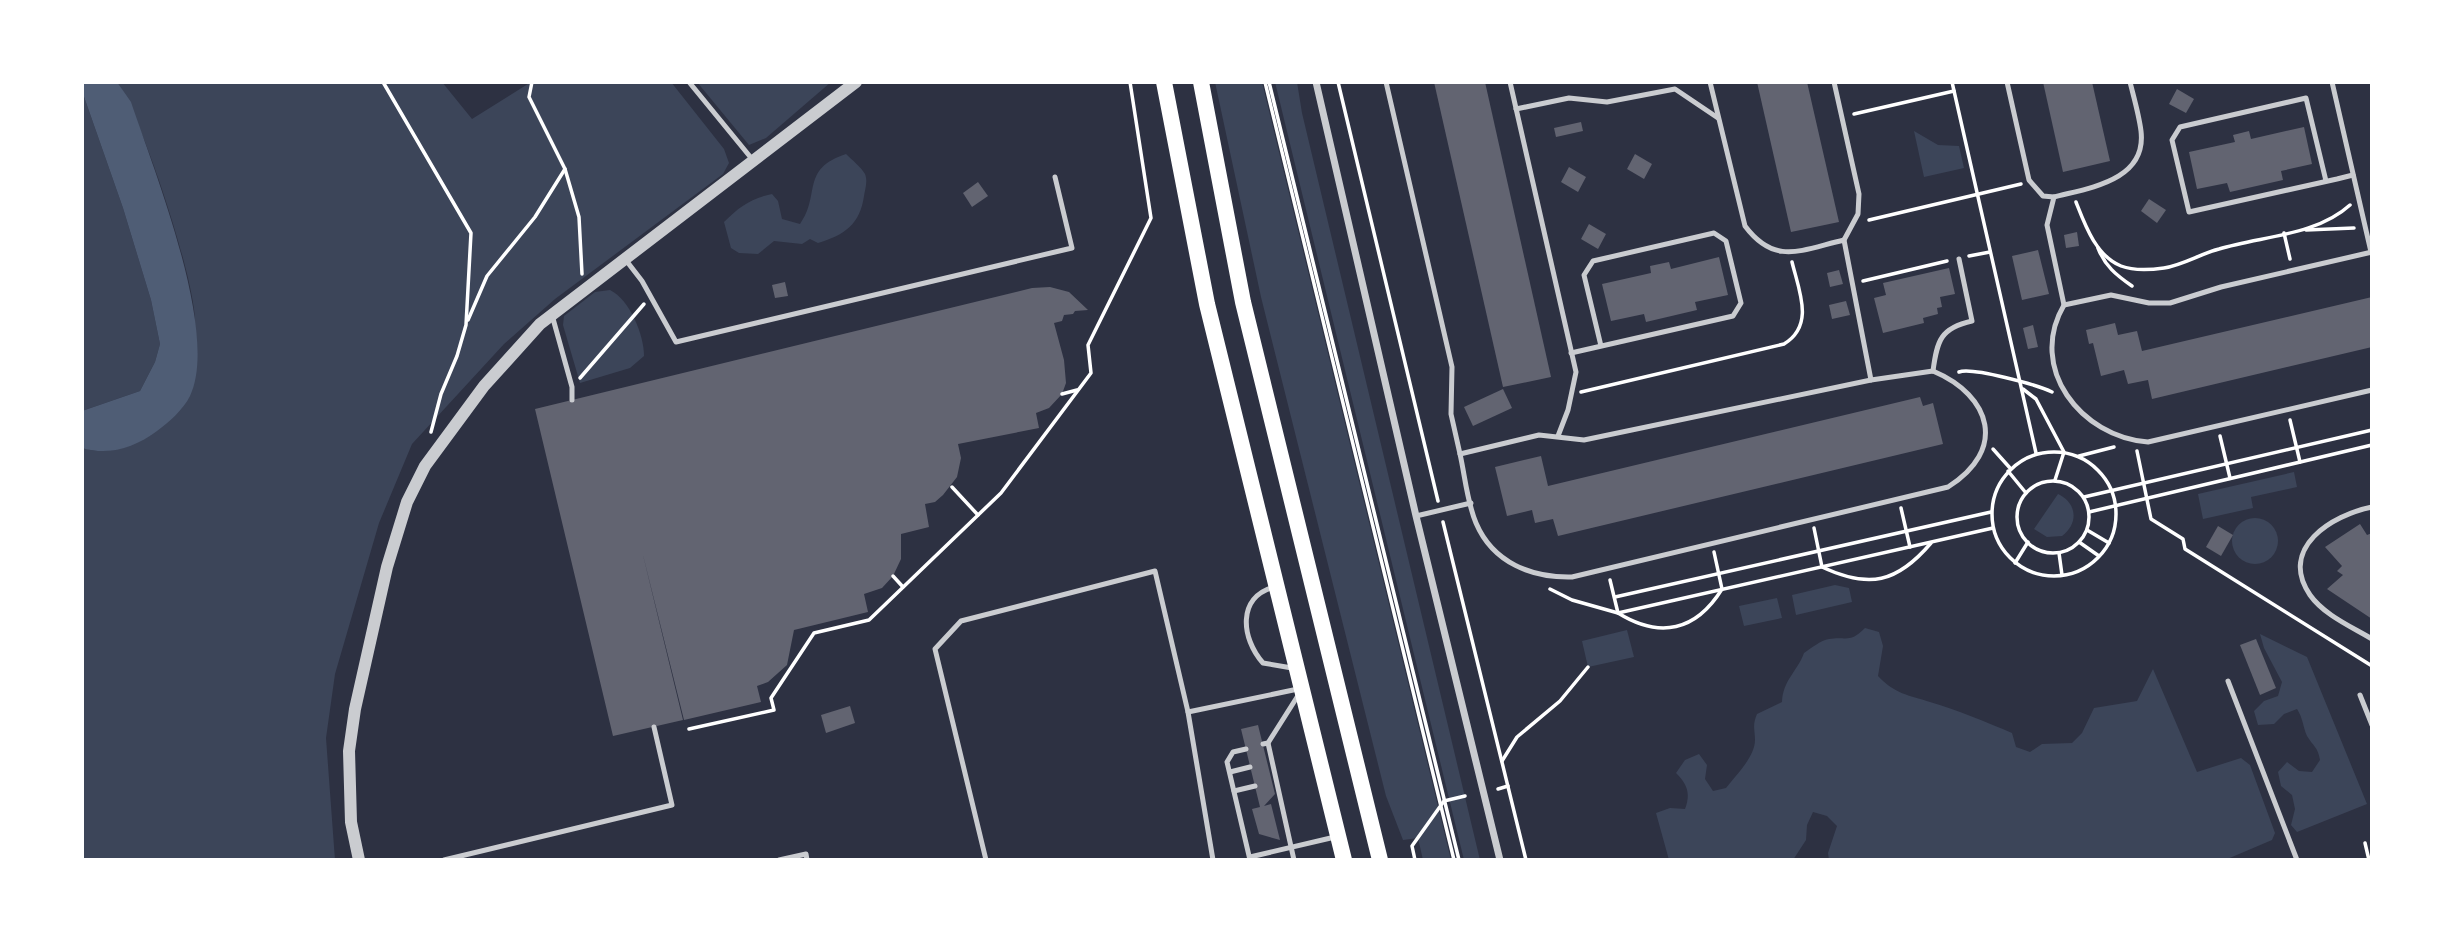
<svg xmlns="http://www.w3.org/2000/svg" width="2454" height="942" viewBox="0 0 2454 942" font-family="Rubik,sans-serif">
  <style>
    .green { fill: #3c4559 }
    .water { fill: #4f5d75 }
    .building { fill: #626471 }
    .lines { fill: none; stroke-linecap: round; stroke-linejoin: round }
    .path { stroke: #fff; stroke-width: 3.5 }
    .service { stroke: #caccd0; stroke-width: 5 }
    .minor { stroke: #caccd0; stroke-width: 7 }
    .tertiary { stroke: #caccd0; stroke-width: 12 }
    .primary { stroke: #fff; stroke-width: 16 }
  </style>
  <rect width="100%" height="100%" fill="#2d3142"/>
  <!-- green -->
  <g class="green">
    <path d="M 117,82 L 442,82 L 472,119 L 531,82 L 671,82 L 724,149 L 729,163 L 723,174 L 555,299 L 504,344 L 412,444 L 379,523 L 335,674 L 326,738 L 335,860 L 82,860 L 82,448 C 110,456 127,447 151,435 C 160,413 195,337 195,320 C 194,276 142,118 117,82 Z"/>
    <polygon points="697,82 831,82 766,138 749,145"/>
    <polygon points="1215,82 1262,82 1451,860 1423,860 1418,838 1403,840 1386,796 1261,297"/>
    <polygon points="1275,82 1297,82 1302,113 1480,860 1464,860"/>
    <polygon points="82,91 123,208 151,300 160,344 155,362 140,391 82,411"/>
    <polygon points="1914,131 1938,145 1959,146 1964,168 1924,177"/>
    <path d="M 846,154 C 852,160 861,167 865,174 C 868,181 865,189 864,196 C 860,224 845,235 818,243 L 810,239 L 802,244 L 774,241 L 758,254 L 739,253 L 731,248 L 724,222 C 739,207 751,198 772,194 L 778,201 L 782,219 L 800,224 C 821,195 800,169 846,154 Z"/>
    <path d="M 610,290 C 630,300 644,335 644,356 L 630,368 L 580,383 L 563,325 L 564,316 L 595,292 Z"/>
    <polygon points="2294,472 2297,487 2251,497 2253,508 2203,519 2198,494"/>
    <path d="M 2058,494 C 2077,503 2079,523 2062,536 L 2047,537 L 2034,529 Z"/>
    <circle cx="2255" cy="541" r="23"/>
    <polygon points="1835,585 1849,588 1852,602 1796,615 1792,595"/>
    <polygon points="1777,598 1782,618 1744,626 1739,606"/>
    <path d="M 1865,628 L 1879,632 L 1883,646 L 1878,676 C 1895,694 1908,695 1930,702 C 1958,710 1986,722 2012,733 L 2016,747 L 2030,752 L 2042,744 L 2072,743 L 2082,733 L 2094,708 L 2137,701 L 2153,669 L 2197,772 L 2241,758 L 2250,765 L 2275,833 L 2272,840 L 2225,860 L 1829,860 L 1828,853 L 1837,826 L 1827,816 L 1813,812 L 1807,825 L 1806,840 L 1793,860 L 1669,860 L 1656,813 L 1670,808 L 1685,809 C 1691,793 1687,784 1676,773 L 1685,760 L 1699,754 L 1707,765 L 1705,779 L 1713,791 L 1726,788 C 1736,775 1755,757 1755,740 C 1755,729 1752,726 1757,714 L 1782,702 C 1783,680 1797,672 1804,653 C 1810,649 1821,640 1829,639 C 1847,636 1849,644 1865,628 Z"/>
    <polygon points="1627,630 1634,657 1588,667 1582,641"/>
    <path d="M 2260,634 L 2307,657 L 2367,804 L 2297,832 L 2291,825 L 2295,809 L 2292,795 L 2281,786 L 2278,772 L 2287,762 L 2299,771 L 2312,772 L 2320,760 C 2318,747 2313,746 2307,736 C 2303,727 2303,718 2297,709 L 2284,714 L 2274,724 L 2258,725 L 2254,711 L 2264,701 L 2278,696 L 2282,682 L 2264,648 Z"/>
  </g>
  <!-- water -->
  <path class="water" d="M 82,82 L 117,82 L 131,102 C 153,168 220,333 190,396 C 183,410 169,422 157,431 C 134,448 109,456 82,448 L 82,411 L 140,391 L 155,362 L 160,344 L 151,300 L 123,208 L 82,91 Z"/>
  <!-- building -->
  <g class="building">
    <polygon points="1434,82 1485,82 1551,377 1503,387"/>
    <polygon points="1757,82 1807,82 1839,222 1791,232"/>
    <polygon points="2043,82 2092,82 2110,161 2063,172"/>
    <polygon points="2177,89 2194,99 2186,113 2169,104"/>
    <polygon points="1581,122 1583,131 1556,137 1554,128"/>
    <polygon points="2304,127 2312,164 2281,171 2283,180 2230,192 2227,183 2197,189 2189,152 2235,142 2233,135 2249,131 2251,139"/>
    <polygon points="1635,154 1652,164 1644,179 1627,169"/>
    <polygon points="1569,167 1586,177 1578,192 1561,182"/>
    <polygon points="978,182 988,196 972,207 963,193"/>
    <polygon points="2149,199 2166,210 2157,223 2141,211"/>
    <polygon points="1589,224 1606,234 1598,249 1581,239"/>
    <polygon points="2077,232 2079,246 2066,248 2064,235"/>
    <polygon points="2038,250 2049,294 2022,300 2012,256"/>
    <polygon points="1719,257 1728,295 1695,302 1697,310 1646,322 1644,314 1611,321 1602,284 1651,273 1650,266 1669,262 1671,269"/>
    <polygon points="1949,268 1955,294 1940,297 1942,307 1937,308 1938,314 1923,318 1924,323 1883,333 1874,298 1886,295 1883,283"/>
    <polygon points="1839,270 1843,284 1830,287 1827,273"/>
    <polygon points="785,282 788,296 775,298 772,285"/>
    <polygon points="1050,287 1069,292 1088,310 1075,311 1073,314 1064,315 1062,321 1054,323 1064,360 1066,383 1062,394 1049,408 1036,413 1039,428 958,444 961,458 957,477 943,495 935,502 925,504 929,527 901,534 901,559 893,576 882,588 864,594 868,612 794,630 787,665 768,682 757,686 761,702 684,720 642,551 683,720 613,736 535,409 1032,288"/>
    <polygon points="2372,297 2372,347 2152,399 2148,380 2128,384 2124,370 2101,376 2093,343 2089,344 2086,330 2115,323 2118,335 2137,331 2142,351"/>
    <polygon points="1846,301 1850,315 1832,319 1829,305"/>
    <polygon points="2033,325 2038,347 2028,349 2023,328"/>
    <polygon points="1503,389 1512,408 1473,426 1464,407"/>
    <polygon points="1920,397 1923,406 1933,403 1943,444 1558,536 1553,519 1535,523 1532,510 1507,516 1495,467 1541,456 1548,486"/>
    <polygon points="2360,524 2367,535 2372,533 2372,619 2327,589 2343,575 2337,571 2342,566 2325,547"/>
    <polygon points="2218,526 2233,535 2221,556 2206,547"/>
    <polygon points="2256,639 2276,688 2260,695 2240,645"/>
    <polygon points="850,706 855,723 826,733 821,715"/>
    <polygon points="1258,725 1275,794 1264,806 1271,804 1280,840 1259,834 1252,809 1260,807 1241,729"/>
  </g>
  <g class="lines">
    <!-- path -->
    <g class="path">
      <polyline points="383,82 471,233 466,325 457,356 441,394 431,432"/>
      <polyline points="1265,82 1454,860"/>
      <polyline points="1269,82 1459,860"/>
      <polyline points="1338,82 1438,501"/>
      <polyline points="1952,82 2036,453"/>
      <polyline points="1854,114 1954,91"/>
      <polyline points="565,169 579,217 582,274"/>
      <path d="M 2076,202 C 2085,225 2096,256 2121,266 C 2134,271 2150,270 2164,268 C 2183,265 2200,254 2219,249 C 2261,236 2316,236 2350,205"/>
      <polyline points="1869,220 2021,184"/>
      <polyline points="2306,230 2354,228"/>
      <polyline points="2284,233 2290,259"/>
      <path d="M 2098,248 C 2105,266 2116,275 2132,286"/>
      <polyline points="1969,256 1990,252"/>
      <polyline points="1863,281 1947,261"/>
      <polyline points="468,320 487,276 535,217 565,169 529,97 532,82"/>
      <path d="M 1959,372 C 1972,367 2038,385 2052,392"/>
      <polyline points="580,378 644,304"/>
      <polyline points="2023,389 2036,399 2064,452 2055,480"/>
      <path d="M 1581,392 L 1784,344 C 1815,325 1799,291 1792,262"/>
      <polyline points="1062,394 1077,390"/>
      <polyline points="2290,420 2300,462"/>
      <polyline points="2220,436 2230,478"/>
      <polyline points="1993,449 2010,468"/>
      <polyline points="2137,451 2151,519 2183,539 2185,549 2372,666"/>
      <circle cx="2054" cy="514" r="62"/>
      <polyline points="2079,456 2114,447"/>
      <polyline points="2008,471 2026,493"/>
      <circle cx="2053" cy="517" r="36"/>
      <polyline points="952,487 978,515"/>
      <polyline points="2084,497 2372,430"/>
      <polyline points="1901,508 1910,547"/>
      <polyline points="2089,512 2372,445"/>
      <polyline points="1443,522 1526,860"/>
      <path d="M 1814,528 L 1822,567 C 1869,589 1897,583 1931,543"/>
      <polyline points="2087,530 2109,543"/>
      <polyline points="2079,542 2099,556"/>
      <polyline points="2059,553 2062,575"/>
      <polyline points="2015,563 2028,542"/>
      <polyline points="893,576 903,587"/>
      <path d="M 1610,580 L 1618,613 C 1660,639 1696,631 1722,589 L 1714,552"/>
      <polyline points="1550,589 1572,600 1618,613 1993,528"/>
      <polyline points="1615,597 1991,512"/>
      <polyline points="689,729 774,710 771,698 814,633 869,620 1001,493 1091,373 1088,345 1151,218 1130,82"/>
      <polyline points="1502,761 1517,737 1560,701 1588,667"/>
      <polyline points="1498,789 1508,786"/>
      <polyline points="2365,843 2369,860"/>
      <polyline points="1415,860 1412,846 1444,801 1465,796"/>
    </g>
    <!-- service -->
    <g class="service">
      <polyline points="689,82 752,159"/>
      <polyline points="1386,82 1452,367 1451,414 1460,454"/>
      <polyline points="1510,82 1576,372 1568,410 1558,436"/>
      <path d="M 1710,82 L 1745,226 C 1775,266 1801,250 1844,240"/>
      <polyline points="1834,82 1859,194 1858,214 1844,240 1871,380"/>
      <polyline points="2007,82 2029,180 2043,196 2054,197"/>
      <path d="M 2130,82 C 2134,98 2139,115 2141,131 C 2147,181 2088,188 2054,197 L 2047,225 L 2064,305 C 2027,368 2081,437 2148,442 L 2372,390"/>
      <polyline points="2332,82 2371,252"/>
      <polyline points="1516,109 1569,98 1607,102 1675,89 1718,118"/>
      <polyline points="2326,181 2306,98 2180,127 2172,140 2189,212 2337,179 2353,175"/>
      <polyline points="625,259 642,281 676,342 1072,248 1055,177"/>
      <polyline points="2064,305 2111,295 2149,303 2170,303 2221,287 2372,252"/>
      <polyline points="552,315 572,387 572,400"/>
      <polyline points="1571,353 1733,316 1741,303 1726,241 1714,233 1593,261 1584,275 1601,346"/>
      <path d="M 1933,371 C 1992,396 2007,450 1948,487 L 1572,577 C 1532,578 1493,563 1476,523 C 1467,502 1465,476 1460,454 L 1539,435 L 1584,440 L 1871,380 Z"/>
      <path d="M 1933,371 C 1937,340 1941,328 1972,321 L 1959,259"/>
      <path d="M 2372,507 C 2332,515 2278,548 2310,595 C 2324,615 2352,627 2372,639"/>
      <polyline points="1416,516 1471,503"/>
      <path d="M 1274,587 C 1237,597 1241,638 1263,663 L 1292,668"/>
      <polyline points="2228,681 2297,860"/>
      <polyline points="2360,695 2372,725"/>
      <polyline points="1188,712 1298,689"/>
      <polyline points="1268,743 1294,860"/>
      <polyline points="1263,744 1268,743 1299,694"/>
      <polyline points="1246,749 1233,752 1227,762 1250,860"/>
      <polyline points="1230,772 1250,767"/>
      <polyline points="1234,791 1255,786"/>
      <polyline points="1250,857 1335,837"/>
      <polyline points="444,860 672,805 654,727"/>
      <polyline points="779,860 806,854 807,860"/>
      <polyline points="986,860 935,649 961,621 1155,571 1188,712 1213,860"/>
    </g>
    <!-- minor -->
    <polyline class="minor" points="1316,82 1416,516 1500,860"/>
    <!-- tertiary -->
    <polyline class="tertiary" points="359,860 351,822 349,751 355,709 387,567 407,502 425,466 484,386 540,324 856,82"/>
    <!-- primary -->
    <g class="primary">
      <polyline points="1164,82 1207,304 1344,860"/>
      <polyline points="1201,82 1243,302 1380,860"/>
    </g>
  </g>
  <!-- border -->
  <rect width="2454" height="942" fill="none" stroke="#ffffff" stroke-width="168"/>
</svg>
